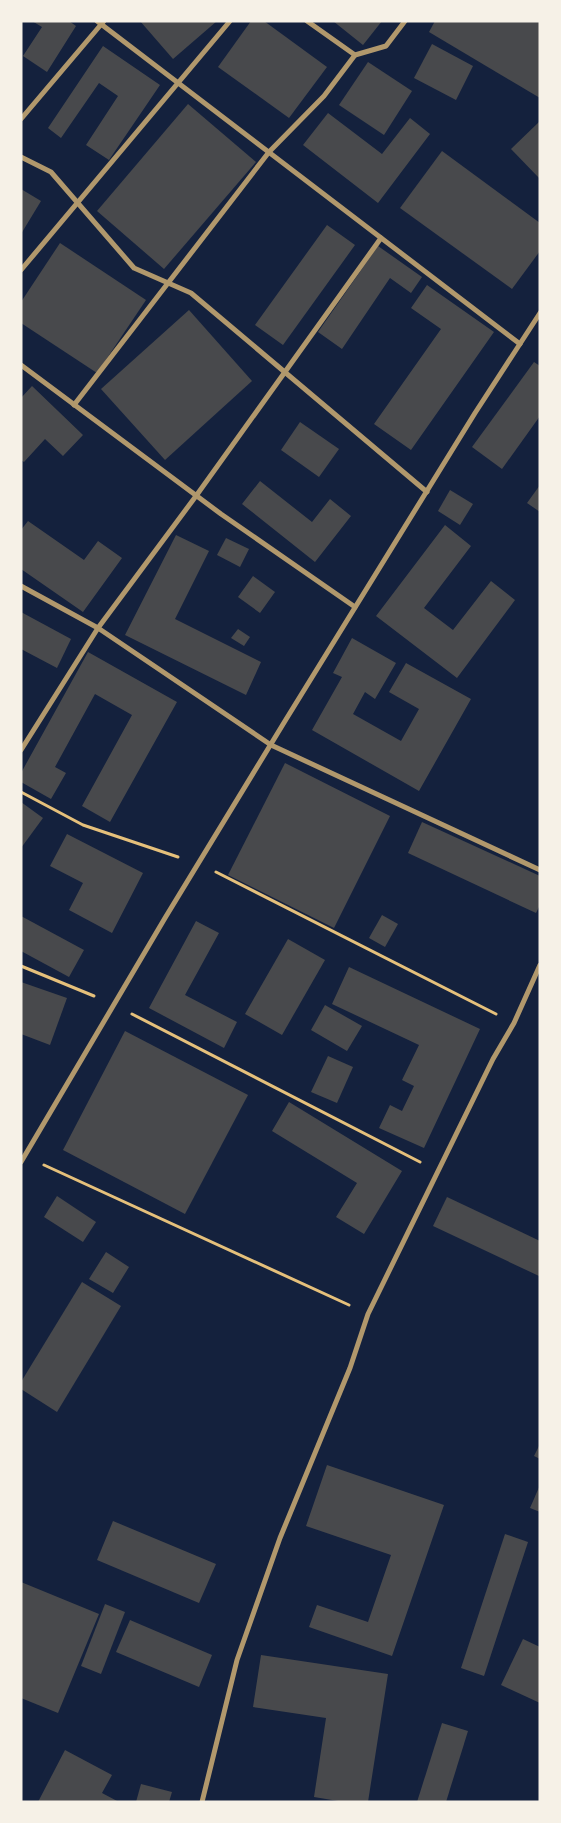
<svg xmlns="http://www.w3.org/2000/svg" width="561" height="1823" viewBox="0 0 561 1823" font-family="'Crimson Pro',serif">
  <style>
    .building { fill: #48494c }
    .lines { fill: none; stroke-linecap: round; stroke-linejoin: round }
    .path { stroke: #e5c07b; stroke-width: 3 }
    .minor { stroke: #b1986c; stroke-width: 5 }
  </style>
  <rect width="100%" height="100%" fill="#14213d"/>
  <!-- building -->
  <g class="building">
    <polygon points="32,21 69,21 76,26 47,72 23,56 42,27"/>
    <polygon points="140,21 217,21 173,59"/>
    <polygon points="251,21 264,21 327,67 289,118 218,67"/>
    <polygon points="333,21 382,21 363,45"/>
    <polygon points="435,21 540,21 540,98 429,32"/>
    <polygon points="432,44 473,66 456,100 414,78"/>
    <polygon points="103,46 160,85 109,160 86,145 118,96 99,83 61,138 48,128"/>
    <polygon points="368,62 412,91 384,135 339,105"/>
    <polygon points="188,104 256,162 164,269 97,211"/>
    <polygon points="328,113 382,154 410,118 430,134 378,203 303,145"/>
    <polygon points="540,121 540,179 511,149"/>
    <polygon points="442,151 540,223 540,251 512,289 400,208"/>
    <polygon points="21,189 41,201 21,234"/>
    <polygon points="327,225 355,245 283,345 255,325"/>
    <polygon points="60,243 146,300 97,373 21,323 21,302"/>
    <polygon points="378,246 422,277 411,293 390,278 342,349 318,332"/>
    <polygon points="427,285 494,332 411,450 374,424 441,329 411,308"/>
    <polygon points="189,310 252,381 165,460 101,389"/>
    <polygon points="534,362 540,366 540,416 502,469 472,447"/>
    <polygon points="32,386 83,435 63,456 45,439 24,462 21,460 21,398"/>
    <polygon points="300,422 339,449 319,477 281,450"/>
    <polygon points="260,481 312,522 330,499 351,516 315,562 242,504"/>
    <polygon points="540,485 540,512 527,503"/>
    <polygon points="450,490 473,504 460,525 438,511"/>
    <polygon points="28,521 84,560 98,541 122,558 83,612 21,569 21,530"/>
    <polygon points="445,525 471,546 424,608 453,630 491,581 515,600 457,678 376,616"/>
    <polygon points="176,535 209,551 175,619 261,662 246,695 125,635"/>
    <polygon points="226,538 249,549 240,567 217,555"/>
    <polygon points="253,576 275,592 260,613 238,597"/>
    <polygon points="21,612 71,639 57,668 21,649"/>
    <polygon points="238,629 250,637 244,646 231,638"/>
    <polygon points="352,638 396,663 375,699 365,692 353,714 401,741 419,709 389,692 406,663 471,699 419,791 312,730 342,677 333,673"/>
    <polygon points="88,652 177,702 110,822 82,806 132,715 95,694 55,767 66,773 51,799 21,782 21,773"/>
    <polygon points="285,763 390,816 334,928 228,875"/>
    <polygon points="21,802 43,818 21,848"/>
    <polygon points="422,822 540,876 540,905 536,913 408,853"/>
    <polygon points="67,834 143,873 112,933 69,910 83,883 50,866"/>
    <polygon points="382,915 398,924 385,947 369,938"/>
    <polygon points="21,916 84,950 69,977 21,951"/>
    <polygon points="196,921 219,933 185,995 237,1022 224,1048 149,1008"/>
    <polygon points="288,939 325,960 282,1035 245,1014"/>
    <polygon points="349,967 480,1029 424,1148 379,1128 390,1105 402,1111 414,1086 402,1080 419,1045 332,1004"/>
    <polygon points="21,982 67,998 50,1045 21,1034"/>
    <polygon points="325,1005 362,1026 347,1051 311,1030"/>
    <polygon points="125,1031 248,1095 185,1214 63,1150"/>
    <polygon points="328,1056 353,1067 337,1103 311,1092"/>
    <polygon points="289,1102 402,1171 364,1234 336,1217 357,1183 272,1131"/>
    <polygon points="57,1196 96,1222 83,1242 44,1217"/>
    <polygon points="447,1197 540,1241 539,1276 433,1226"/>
    <polygon points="106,1252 129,1267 113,1293 89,1279"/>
    <polygon points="82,1282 121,1306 57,1412 21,1389 21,1382"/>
    <polygon points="540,1444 540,1459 534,1456"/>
    <polygon points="327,1465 444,1505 392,1656 309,1627 317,1605 368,1622 391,1555 306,1526"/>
    <polygon points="540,1485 540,1512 530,1508"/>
    <polygon points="113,1521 216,1564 199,1603 97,1560"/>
    <polygon points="505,1534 528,1542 484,1676 461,1668"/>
    <polygon points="21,1582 99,1614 58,1713 21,1698"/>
    <polygon points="105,1604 125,1612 101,1674 81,1666"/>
    <polygon points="130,1620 212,1655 199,1687 116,1652"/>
    <polygon points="523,1639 540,1647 540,1703 501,1685"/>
    <polygon points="261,1655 388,1674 368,1802 344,1802 314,1797 326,1718 253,1707"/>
    <polygon points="442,1723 468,1731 446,1802 417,1802"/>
    <polygon points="65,1750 112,1775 102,1793 119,1802 38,1802"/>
    <polygon points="141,1784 172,1792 169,1802 136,1802"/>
  </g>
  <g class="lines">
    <!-- path -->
    <g class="path">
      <polyline points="21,792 83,825 178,857"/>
      <polyline points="216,872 496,1014"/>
      <polyline points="21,966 94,996"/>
      <polyline points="132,1014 420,1162"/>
      <polyline points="44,1165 349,1305"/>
    </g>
    <!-- minor -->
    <g class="minor">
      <polyline points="97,21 520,344"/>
      <polyline points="307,21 355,55"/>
      <polyline points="21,119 104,21"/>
      <polyline points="21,157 51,172 134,268 191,293 427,492"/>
      <polyline points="21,270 230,21"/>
      <polyline points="21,365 221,514 355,607"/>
      <polyline points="74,405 269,152 324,96 355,55 386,46 405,21"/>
      <polyline points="21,586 98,628 271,745 540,870"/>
      <polyline points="21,750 98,628 196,496 381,238"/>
      <polyline points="21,1162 165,918 285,721 475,413 540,313"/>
      <polyline points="202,1802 237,1660 280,1538 350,1368 368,1314 493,1059 514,1023 540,965"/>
    </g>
  </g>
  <!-- border -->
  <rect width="561" height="1823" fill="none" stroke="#f6f1e7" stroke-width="45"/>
</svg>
